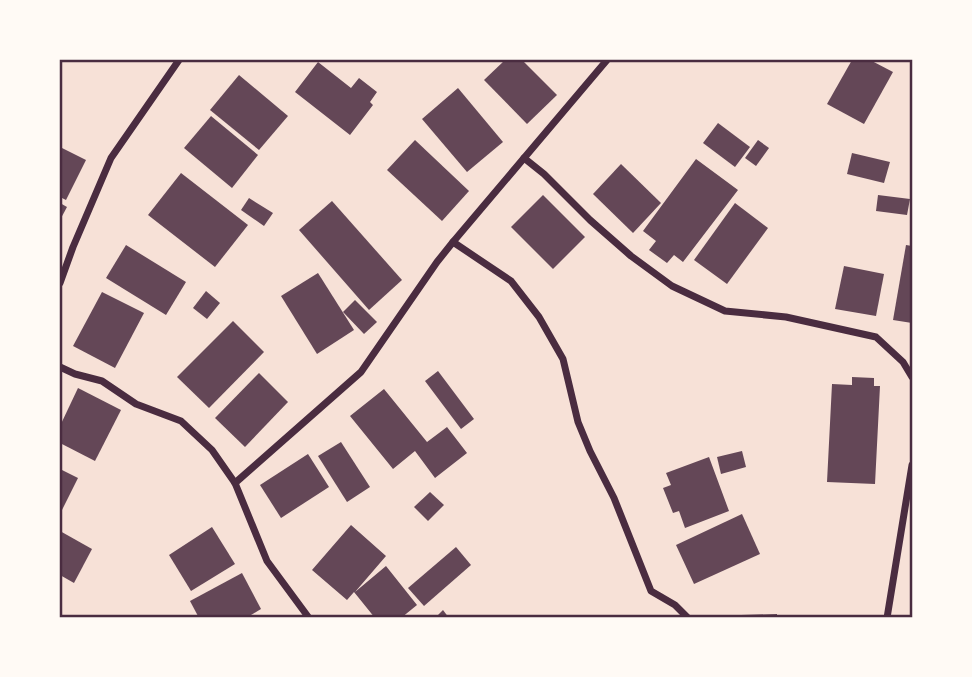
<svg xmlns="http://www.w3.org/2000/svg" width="972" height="677" viewBox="0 0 972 677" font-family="'DM Sans',sans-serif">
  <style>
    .building { fill: #644757 }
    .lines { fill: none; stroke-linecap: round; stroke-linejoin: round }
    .minor { stroke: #4a2c40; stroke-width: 7 }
    .neatline { fill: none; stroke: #4a2c40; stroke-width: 2.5 }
  </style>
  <rect width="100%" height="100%" fill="#f7e1d7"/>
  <!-- building -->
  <g class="building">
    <polygon points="505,60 522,60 557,95 527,124 484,80"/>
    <polygon points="852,60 870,60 893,72 864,124 827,104"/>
    <polygon points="318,62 351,88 359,78 377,92 370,102 373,105 350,135 295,92"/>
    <polygon points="239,75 288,116 259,150 210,110"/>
    <polygon points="458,88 503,142 467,172 422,119"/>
    <polygon points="211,116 258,155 232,188 184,148"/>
    <polygon points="718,123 750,147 735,167 703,143"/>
    <polygon points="415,140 469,191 442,221 387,170"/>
    <polygon points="758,140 769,148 756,166 745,158"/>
    <polygon points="60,147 86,160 66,200 60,197"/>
    <polygon points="852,153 890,162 884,183 847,174"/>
    <polygon points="696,159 738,190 683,262 674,255 667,263 649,250 656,241 643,231"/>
    <polygon points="621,164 661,203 633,233 593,194"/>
    <polygon points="181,173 248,225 215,267 148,215"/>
    <polygon points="543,195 585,237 553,269 511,227"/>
    <polygon points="878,195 910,199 907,215 876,211"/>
    <polygon points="249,198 273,213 264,226 241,210"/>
    <polygon points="332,201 402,280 369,310 299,230"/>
    <polygon points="60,203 67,207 60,220"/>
    <polygon points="735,203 768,228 727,284 694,260"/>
    <polygon points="126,245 186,282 166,315 106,278"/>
    <polygon points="906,245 912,246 912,323 893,320"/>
    <polygon points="844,266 884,274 876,316 835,309"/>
    <polygon points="318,273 354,330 317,354 281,296"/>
    <polygon points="206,291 220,303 207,319 193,308"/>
    <polygon points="102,292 144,313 115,368 73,346"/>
    <polygon points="355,300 377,322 364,334 343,312"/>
    <polygon points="233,321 264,352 209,408 177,377"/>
    <polygon points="438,371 474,419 461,429 425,381"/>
    <polygon points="259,373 288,402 245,447 215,418"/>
    <polygon points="852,377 874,378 874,386 880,386 875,484 827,482 832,384 852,385"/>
    <polygon points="78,388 121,410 95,461 60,443 60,426"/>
    <polygon points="384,389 427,442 447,427 467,453 435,478 415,451 393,469 350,416"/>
    <polygon points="341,442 370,487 347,502 318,456"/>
    <polygon points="742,451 746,467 721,474 717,457"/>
    <polygon points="308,454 329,487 281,518 260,485"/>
    <polygon points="709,457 729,511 685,528 679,511 673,513 663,488 671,485 666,473"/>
    <polygon points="60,469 78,478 60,514"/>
    <polygon points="430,492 444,505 428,521 414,507"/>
    <polygon points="742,514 760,554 694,584 676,545"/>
    <polygon points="351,525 386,556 355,592 386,566 417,605 401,618 375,618 354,592 347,600 312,570"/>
    <polygon points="212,527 235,564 191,591 169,555"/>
    <polygon points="60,531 92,549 74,583 60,575"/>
    <polygon points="456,547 471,565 424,606 408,588"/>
    <polygon points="242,573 261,609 246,618 199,618 190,601"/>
    <polygon points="443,610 449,618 435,618"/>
    <polygon points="777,614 777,618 741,618 741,615"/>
  </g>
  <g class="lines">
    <!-- minor -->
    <g class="minor">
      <polyline points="524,158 544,174 590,220 631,256 672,286 725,311 786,317 876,337 903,362 912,377"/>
      <polyline points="453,242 511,281 539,317 563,359 578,422 590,451 614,498 651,591 675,605 688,618"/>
      <polyline points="60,283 73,247 111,158 179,60"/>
      <polyline points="60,367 75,374 102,381 136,404 181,421 212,450 235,483 267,561 309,618"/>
      <polyline points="235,483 361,372 437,262 453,242 607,60"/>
      <polyline points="887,618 912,465"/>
    </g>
  </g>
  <!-- border -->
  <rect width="972" height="677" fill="none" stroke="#fffaf5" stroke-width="122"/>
  <rect x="61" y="61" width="850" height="555" class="neatline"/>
</svg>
